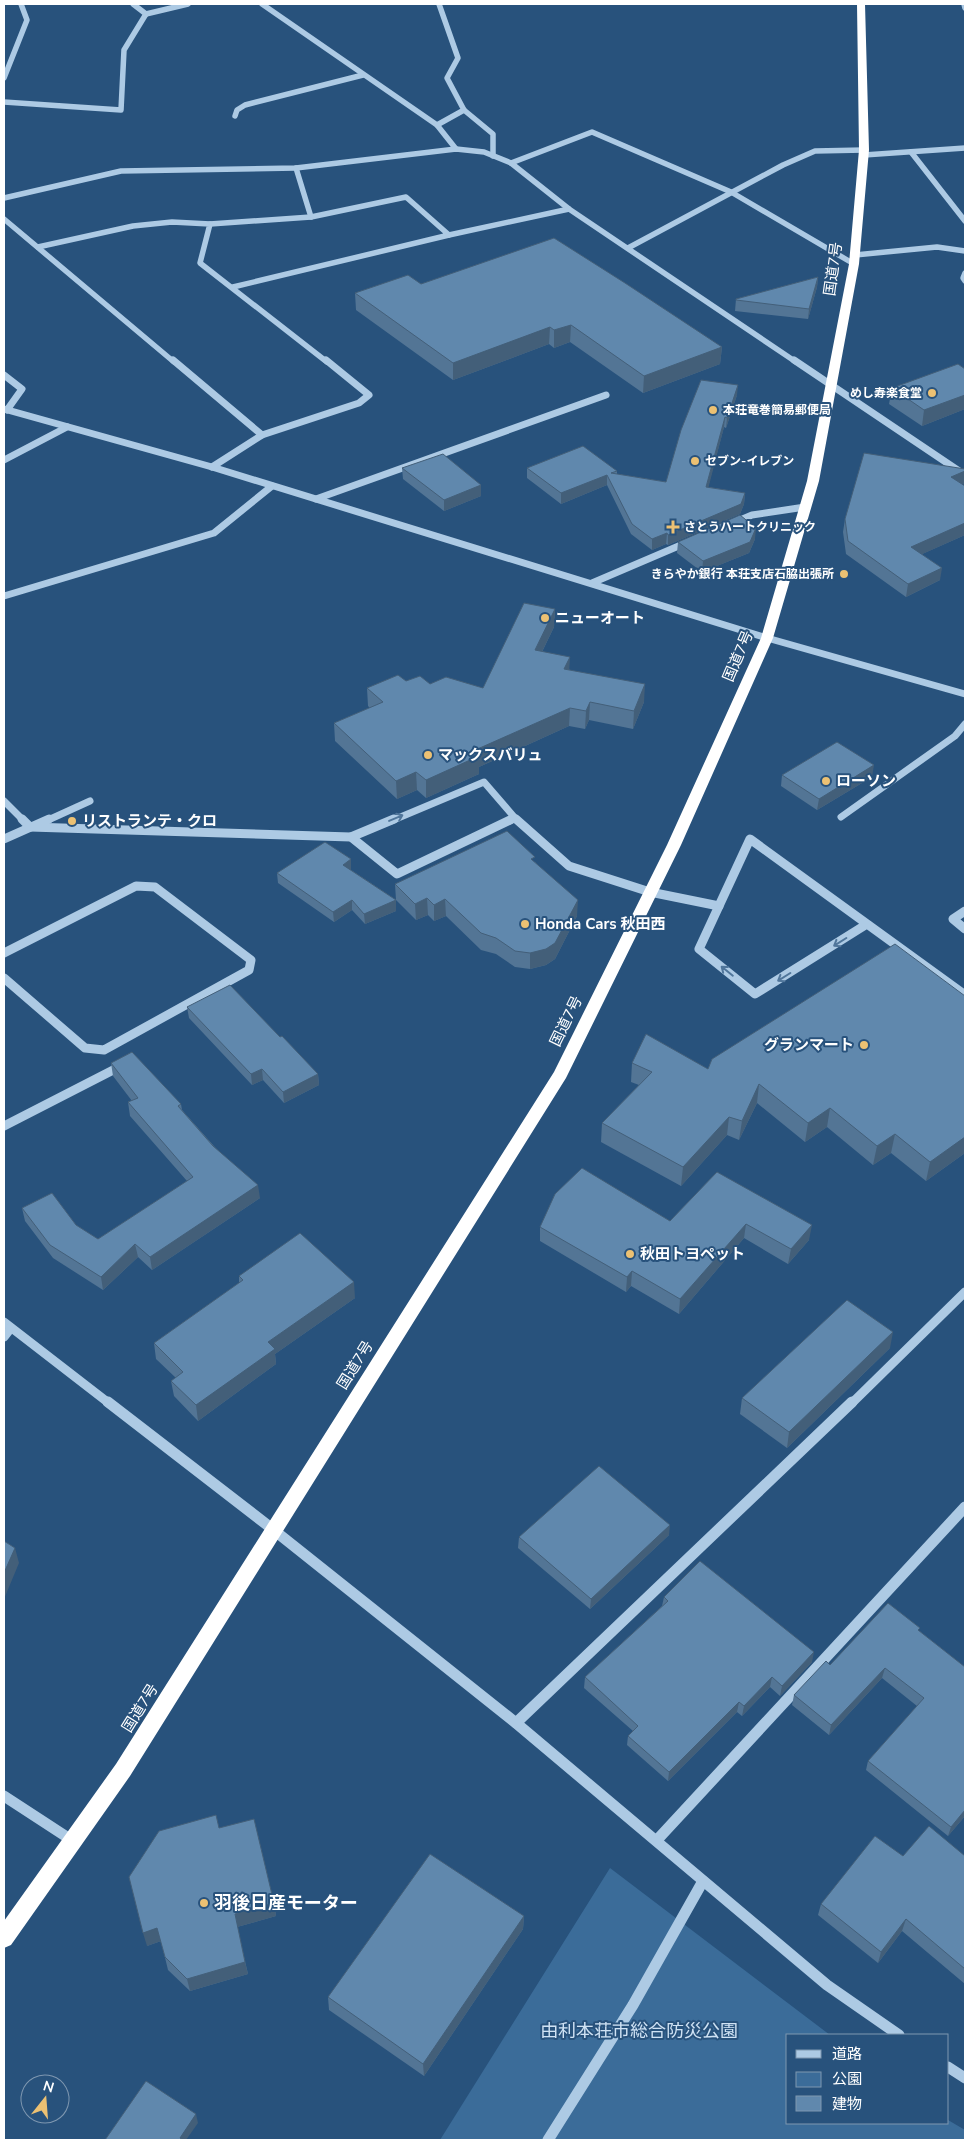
<svg xmlns="http://www.w3.org/2000/svg" width="969" height="2144" viewBox="0 0 969 2144" font-family="'Nunito Sans','Noto Sans JP',sans-serif">
  <style>
    .green { fill: #3b6c99 }
    .lines { fill: none; stroke-linecap: round; stroke-linejoin: round }
    .minor-far3 { stroke: #adcae4; stroke-width: 5.5 }
    .minor-far2 { stroke: #adcae4; stroke-width: 7 }
    .minor-far1 { stroke: #adcae4; stroke-width: 9 }
    .minor { stroke: #adcae4; stroke-width: 11 }
    .highway { fill: #fff; fill-rule: evenodd }
    .wall { fill: #537595 }
    .shaded-wall { fill: #435f79 }
    .building { fill: #6088ad; stroke: #435f79 }
    .oneway { stroke: #50769b }
    .poi-dot { fill: #ecc173; stroke: #28527c; stroke-width: 2 }
    .labels { text-anchor: middle; dominant-baseline: central; stroke-width: 4; stroke-linejoin: round; paint-order: stroke }
    .far-poi-label { font-size: 12px; font-weight: bold; fill: #fff; stroke: #28527c; text-anchor: start }
    .street-label { font-size: 15px; fill: #fff; stroke: #28527c }
    .poi-label { font-size: 15px; font-weight: bold; fill: #fff; stroke: #28527c; text-anchor: start }
    .near-poi-label { font-size: 18px; font-weight: bold; fill: #fff; stroke: #28527c; text-anchor: start }
    .near-park-label { font-size: 18px; fill: #cfe2f4; stroke: #28527c }
  </style>
  <rect width="100%" height="100%" fill="#28527c"/>
  <!-- green -->
  <polygon class="green" points="610,1868 830,2035 788,2035 788,2123 948,2123 948,2120 965,2130 965,2140 440,2140"/>
  <g class="lines">
    <!-- minor-far3 -->
    <g class="minor-far3">
      <polyline points="262,4 437,125 456,149"/>
      <polyline points="964,4 965,8"/>
      <polyline points="146,14 188,4"/>
      <polyline points="4,78 27,20 21,4"/>
      <polyline points="4,102 121,110 124,50 146,14 133,4"/>
      <polyline points="464,110 493,134 493,156"/>
      <polyline points="235,116 237,110 245,105 363,75"/>
      <polyline points="437,125 464,110 447,78 458,58 439,4"/>
      <polyline points="911,152 965,221"/>
      <polyline points="864,155 965,148"/>
      <polyline points="511,163 592,132 731,192 854,264"/>
      <polyline points="296,168 311,217"/>
      <polyline points="4,198 121,171 296,168 456,149 484,152 511,163 569,209 796,362"/>
      <polyline points="4,219 174,362"/>
      <polyline points="210,224 311,217 406,197 449,235 233,287"/>
      <polyline points="449,235 569,209"/>
      <polyline points="38,247 133,226 172,222 210,224 200,263 327,362"/>
      <polyline points="628,248 783,165 815,151 864,150"/>
      <polyline points="855,255 937,247 965,251"/>
      <polyline points="965,273 963,278 965,281"/>
    </g>
    <!-- minor-far2 -->
    <g class="minor-far2">
      <polyline points="173,360 262,435 359,403 369,395 326,360"/>
      <polyline points="794,360 965,475"/>
      <polyline points="4,375 22,389 7,410"/>
      <polyline points="4,409 212,467 767,638 965,694"/>
      <polyline points="4,460 67,427"/>
      <polyline points="212,467 262,435"/>
      <polyline points="316,499 606,395"/>
      <polyline points="733,523 752,515 805,507"/>
      <polyline points="592,583 688,542"/>
      <polyline points="4,596 214,533 272,486"/>
      <polyline points="4,801 24,821"/>
      <polyline points="841,817 955,736 965,724"/>
      <polyline points="46,821 90,801"/>
      <polyline points="391,821 484,782 515,818"/>
      <polyline points="510,821 515,818 518,821"/>
    </g>
    <!-- minor-far1 -->
    <g class="minor-far1">
      <polyline points="22,819 30,827 351,837 397,874 512,819"/>
      <polyline points="516,819 569,866 650,892 719,906"/>
      <polyline points="351,837 394,819"/>
      <polyline points="4,839 49,819"/>
      <polyline points="965,911 953,919 965,929"/>
      <polyline points="867,924 755,994 699,949 750,839 965,995"/>
      <polyline points="4,953 136,886 155,887 251,960 249,970 104,1050 85,1048 4,978"/>
      <polyline points="4,1126 121,1066"/>
      <polyline points="4,1322 110,1404"/>
      <polyline points="4,1337 11,1328"/>
      <polyline points="851,1404 965,1292"/>
    </g>
    <!-- minor -->
    <g class="minor">
      <polyline points="108,1402 275,1531 516,1723 827,1985 899,2035"/>
      <polyline points="516,1723 852,1402"/>
      <polyline points="4,1796 73,1841"/>
      <polyline points="657,1840 965,1507"/>
      <polyline points="948,2067 965,2078"/>
      <polyline points="548,2140 633,2005 703,1881"/>
    </g>
    <!-- highway -->
    <polygon class="highway" points="857,4 865,4 869,150 859,264 819,481 773,638 681,845 566,1078 130,1776 11,1945 4,1948 4,1921 116,1764 554,1072 667,845 761,638 807,481 849,264 859,150"/>
  </g>
  <!-- wall -->
  <g class="wall">
    <polygon points="818,277 817,287 808,319 735,311 736,299"/>
    <polygon points="421,284 722,347 720,364 643,393 570,342 554,348 549,344 453,380 356,310 355,293"/>
    <polygon points="965,369 965,409 922,426 889,404 892,388"/>
    <polygon points="737,395 726,428 724,427 708,487 745,493 744,504 740,514 668,545 666,544 652,550 631,534 607,485 561,504 527,478 527,468 617,471 617,474 666,482"/>
    <polygon points="402,468 481,485 481,496 444,511 403,479"/>
    <polygon points="965,469 965,483 962,484 965,535 922,554 940,580 906,597 846,554 843,532 845,519"/>
    <polygon points="755,539 749,553 702,572 677,553 678,542"/>
    <polygon points="555,609 554,627 542,652 570,670 644,702 633,729 589,720 585,729 569,726 479,767 479,774 426,798 417,790 397,799 335,741 334,723 370,708 368,706 367,688 406,681 430,684 483,688"/>
    <polygon points="782,775 872,777 817,810 781,786"/>
    <polygon points="351,859 351,870 396,900 395,884 535,862 577,916 555,959 546,965 530,969 515,967 496,954 481,950 446,916 434,921 428,915 416,920 396,900 396,911 365,924 352,910 334,922 278,883 277,873"/>
    <polygon points="187,1007 280,1037 318,1074 319,1085 284,1103 263,1080 252,1085 189,1018"/>
    <polygon points="712,1059 965,1153 926,1181 891,1153 873,1165 827,1127 805,1142 757,1103 739,1140 727,1135 681,1186 601,1142 602,1123 639,1085 631,1082 632,1063 708,1069"/>
    <polygon points="111,1063 181,1104 182,1110 260,1198 152,1270 138,1257 103,1290 53,1258 25,1221 22,1208 98,1239 187,1181 130,1116 128,1102 132,1101 113,1076"/>
    <polygon points="717,1172 809,1240 788,1264 744,1238 679,1314 631,1286 626,1292 540,1241 540,1227 670,1221"/>
    <polygon points="239,1276 355,1298 275,1354 276,1364 198,1421 174,1396 171,1381 176,1378 156,1359 154,1343 239,1283"/>
    <polygon points="890,1348 787,1448 740,1414 742,1398"/>
    <polygon points="669,1535 590,1609 518,1548 519,1537"/>
    <polygon points="664,1597 812,1662 780,1696 770,1687 742,1716 737,1712 668,1781 627,1745 628,1736 633,1731 584,1688 585,1677 662,1606"/>
    <polygon points="919,1631 965,1667 965,1816 948,1836 866,1770 868,1761 917,1706 882,1678 829,1735 792,1705 794,1695 830,1665"/>
    <polygon points="219,1828 274,1903 276,1916 237,1927 248,1974 190,1991 168,1970 161,1941 147,1946"/>
    <polygon points="903,1856 965,1856 965,1984 902,1931 878,1963 818,1915 821,1904"/>
    <polygon points="524,1916 523,1929 424,2076 329,2010 328,1997"/>
  </g>
  <!-- shaded-wall -->
  <g class="shaded-wall">
    <polygon points="818,277 817,287 808,319 809,309"/>
    <polygon points="571,325 570,342 554,348 554,330"/>
    <polygon points="550,327 549,344 453,380 453,363"/>
    <polygon points="722,347 720,364 643,393 644,376"/>
    <polygon points="738,385 737,395 726,428 727,418"/>
    <polygon points="965,395 965,409 922,426 924,410"/>
    <polygon points="725,417 724,427 706,497 706,487"/>
    <polygon points="965,471 965,483 949,490 951,477"/>
    <polygon points="607,475 607,485 561,504 561,493"/>
    <polygon points="481,485 481,496 444,511 444,500"/>
    <polygon points="745,493 744,504 740,514 668,545 668,535"/>
    <polygon points="965,523 965,535 909,560 911,547"/>
    <polygon points="756,528 755,539 749,553 702,572 703,561"/>
    <polygon points="667,533 666,544 652,550 652,539"/>
    <polygon points="942,568 940,580 906,597 908,584"/>
    <polygon points="555,609 554,627 534,668 535,650"/>
    <polygon points="570,657 569,675 564,669"/>
    <polygon points="645,684 644,702 633,729 634,711"/>
    <polygon points="590,702 589,720 585,729 586,711"/>
    <polygon points="570,708 569,726 479,767 479,774 426,798 426,780 473,751"/>
    <polygon points="874,765 872,777 817,810 819,799"/>
    <polygon points="416,772 417,790 397,799 396,781"/>
    <polygon points="351,859 351,870 344,875 343,865"/>
    <polygon points="427,898 428,915 416,920 415,904"/>
    <polygon points="445,899 446,916 434,921 434,905"/>
    <polygon points="352,900 352,910 334,922 333,912"/>
    <polygon points="396,900 396,911 365,924 364,914"/>
    <polygon points="578,900 577,916 555,959 546,965 530,969 530,953"/>
    <polygon points="262,1069 263,1080 252,1085 251,1074"/>
    <polygon points="318,1074 319,1085 284,1103 283,1092"/>
    <polygon points="759,1084 757,1103 739,1140 742,1121"/>
    <polygon points="830,1108 827,1127 805,1142 808,1123"/>
    <polygon points="729,1117 727,1135 681,1186 683,1167"/>
    <polygon points="895,1134 891,1153 873,1165 877,1146"/>
    <polygon points="965,1137 965,1153 926,1181 930,1162"/>
    <polygon points="258,1185 260,1198 152,1270 150,1257"/>
    <polygon points="746,1224 744,1238 679,1314 680,1299"/>
    <polygon points="812,1225 809,1240 788,1264 791,1249"/>
    <polygon points="135,1244 138,1257 103,1290 101,1277"/>
    <polygon points="632,1271 631,1286 626,1292 627,1277"/>
    <polygon points="354,1282 355,1298 275,1354 276,1364 198,1421 196,1405 268,1342"/>
    <polygon points="893,1332 890,1348 787,1448 789,1432"/>
    <polygon points="670,1525 669,1535 590,1609 591,1599"/>
    <polygon points="15,1548 19,1563 4,1599 4,1573"/>
    <polygon points="814,1652 812,1662 780,1696 782,1686"/>
    <polygon points="885,1668 882,1678 829,1735 831,1725"/>
    <polygon points="772,1677 770,1687 742,1716 744,1706"/>
    <polygon points="739,1702 737,1712 668,1781 669,1772"/>
    <polygon points="965,1810 965,1816 948,1836 951,1827"/>
    <polygon points="274,1903 276,1916 237,1927 235,1914"/>
    <polygon points="524,1916 523,1929 424,2076 423,2064"/>
    <polygon points="906,1919 902,1931 878,1963 881,1952"/>
    <polygon points="157,1928 161,1941 147,1946 143,1933"/>
    <polygon points="245,1962 248,1974 190,1991 187,1979"/>
    <polygon points="196,2114 198,2123 186,2140 180,2140 180,2138"/>
  </g>
  <!-- building -->
  <g class="building">
    <polygon points="554,238 625,283 722,347 644,376 571,325 554,330 550,327 453,363 355,293 408,275 421,284"/>
    <polygon points="818,277 809,309 736,300 736,299"/>
    <polygon points="958,364 965,369 965,395 924,410 892,388"/>
    <polygon points="701,380 738,385 727,418 725,417 706,487 745,493 741,504 668,535 667,533 652,539 632,524 607,475 561,493 527,468 583,446 617,471 611,473 666,482 681,430"/>
    <polygon points="864,453 965,469 965,471 951,477 965,486 965,523 911,547 942,568 908,584 848,541 845,519"/>
    <polygon points="443,454 481,485 444,500 402,468"/>
    <polygon points="740,515 756,528 750,542 703,561 678,542"/>
    <polygon points="524,603 555,609 535,650 570,657 564,669 645,684 634,711 590,702 586,711 570,708 473,751 479,756 426,780 416,772 396,781 334,723 383,702 367,688 398,675 406,681 420,676 430,684 446,677 483,688"/>
    <polygon points="837,742 874,765 819,799 782,775"/>
    <polygon points="507,831 535,857 531,859 578,900 555,943 546,949 530,953 515,951 496,938 481,933 445,899 434,905 427,898 415,904 395,884"/>
    <polygon points="325,842 351,859 343,865 396,900 364,914 352,900 333,912 277,873"/>
    <polygon points="895,944 965,996 965,1137 930,1162 895,1134 877,1146 830,1108 808,1123 759,1084 742,1121 729,1117 683,1167 602,1123 652,1072 632,1063 646,1034 708,1069 712,1059"/>
    <polygon points="230,985 280,1037 282,1036 318,1074 283,1092 262,1069 251,1074 187,1007"/>
    <polygon points="132,1052 181,1104 178,1106 213,1146 258,1185 150,1257 135,1244 101,1277 50,1245 22,1208 52,1193 76,1225 98,1239 193,1177 128,1102 138,1098 111,1063"/>
    <polygon points="582,1168 670,1221 717,1172 812,1225 791,1249 746,1224 680,1299 632,1271 627,1277 540,1227 555,1194"/>
    <polygon points="300,1233 354,1282 268,1342 275,1349 196,1405 171,1381 183,1372 154,1343 243,1280 239,1276"/>
    <polygon points="847,1300 893,1332 789,1432 742,1398"/>
    <polygon points="599,1466 670,1525 591,1599 519,1537"/>
    <polygon points="4,1541 15,1548 4,1573"/>
    <polygon points="700,1561 814,1652 782,1686 772,1677 744,1706 739,1702 669,1772 628,1736 638,1726 585,1677 668,1601 664,1597"/>
    <polygon points="888,1603 920,1628 918,1630 965,1667 965,1810 951,1827 868,1761 924,1698 885,1668 831,1725 794,1695 826,1661 830,1665"/>
    <polygon points="216,1815 219,1828 254,1819 274,1903 235,1914 245,1962 187,1979 165,1957 157,1928 143,1933 129,1877 159,1831"/>
    <polygon points="929,1826 965,1856 965,1969 906,1919 881,1952 821,1904 875,1836 903,1856"/>
    <polygon points="430,1854 524,1916 423,2064 328,1997"/>
    <polygon points="146,2081 196,2114 180,2138 183,2140 105,2140"/>
  </g>
  <!-- one-way arrows -->
  <defs><path id="oneway-shaft" d="M-6 0H5M1.5-3L5.5 0L1.5 3" fill="none" stroke-width="1.6" stroke-linecap="round" stroke-linejoin="round" transform="scale(1.25)"/></defs>
  <g class="oneway">
    <use href="#oneway-shaft" transform="translate(396 818) rotate(-23)"/>
    <use href="#oneway-shaft" transform="translate(840 942) rotate(148)"/>
    <use href="#oneway-shaft" transform="translate(727 971) rotate(-141)"/>
    <use href="#oneway-shaft" transform="translate(784 977) rotate(148)"/>
  </g>
  <!-- markers -->
  <g class="poi-dot">
    <circle cx="932" cy="393" r="5"/>
    <circle cx="713" cy="410" r="5"/>
    <circle cx="695" cy="461" r="5"/>
    <path d="M670.5 519.5h5v5h5v5h-5v5h-5v-5h-5v-5h5z"/>
    <circle cx="844" cy="574" r="5"/>
    <circle cx="545" cy="618" r="5"/>
    <circle cx="428" cy="755" r="5"/>
    <circle cx="826" cy="781" r="5"/>
    <circle cx="72" cy="821" r="5"/>
    <circle cx="525" cy="924" r="5"/>
    <circle cx="864" cy="1045" r="5"/>
    <circle cx="630" cy="1254" r="5"/>
    <circle cx="204" cy="1903" r="5"/>
  </g>
  <g class="labels">
    <!-- far-poi labels -->
    <g class="far-poi-label">
      <text x="922" y="393" text-anchor="end">めし寿楽食堂</text>
      <text x="723" y="410">本荘竜巻簡易郵便局</text>
      <text x="705" y="461">セブン-イレブン</text>
      <text x="684" y="527">さとうハートクリニック</text>
      <text x="834" y="574" text-anchor="end">きらやか銀行 本荘支店石脇出張所</text>
    </g>
    <!-- street labels -->
    <g class="street-label">
      <text transform="translate(833 269) rotate(-82)">国道7号</text>
      <text transform="translate(738 656) rotate(-67)">国道7号</text>
      <text transform="translate(566 1021) rotate(-64)">国道7号</text>
      <text transform="translate(355 1365) rotate(-58)">国道7号</text>
      <text transform="translate(140 1708) rotate(-58)">国道7号</text>
    </g>
    <!-- poi labels -->
    <g class="poi-label">
      <text x="555" y="618">ニューオート</text>
      <text x="438" y="755">マックスバリュ</text>
      <text x="836" y="781">ローソン</text>
      <text x="82" y="821">リストランテ・クロ</text>
      <text x="535" y="924">Honda Cars 秋田西</text>
      <text x="854" y="1045" text-anchor="end">グランマート</text>
      <text x="640" y="1254">秋田トヨペット</text>
    </g>
    <!-- near-poi labels -->
    <g class="near-poi-label">
      <text x="214" y="1903">羽後日産モーター</text>
    </g>
    <!-- near-park labels -->
    <g class="near-park-label">
      <text x="639" y="2031">由利本荘市総合防災公園</text>
    </g>
  </g>
  <!-- border -->
  <rect width="969" height="2144" fill="none" stroke="#ffffff" stroke-width="10"/>
  <!-- legend -->
  <rect x="786" y="2034" width="162" height="90" fill="#28527c" stroke="#7e97b0"/>
  <rect x="796" y="2050" width="25" height="8" fill="#adcae4" stroke="#7e97b0"/>
  <text x="832" y="2059" font-size="15" fill="#ffffff">道路</text>
  <rect x="796" y="2072" width="25" height="15" fill="#3b6c99" stroke="#7e97b0"/>
  <text x="832" y="2084" font-size="15" fill="#ffffff">公園</text>
  <rect x="796" y="2096" width="25" height="15" fill="#6088ad" stroke="#7e97b0"/>
  <text x="832" y="2109" font-size="15" fill="#ffffff">建物</text>
  <!-- north arrow -->
  <g transform="translate(45 2099) rotate(17)"><circle r="24" fill="#28527c" stroke="#7e97b0"/>
  <path d="M0-4L9 19L0 12L-9 19Z" fill="#ecc173"/>
  <text y="-8" font-size="14" font-weight="bold" text-anchor="middle" fill="#ffffff">N</text>
  </g>
</svg>
